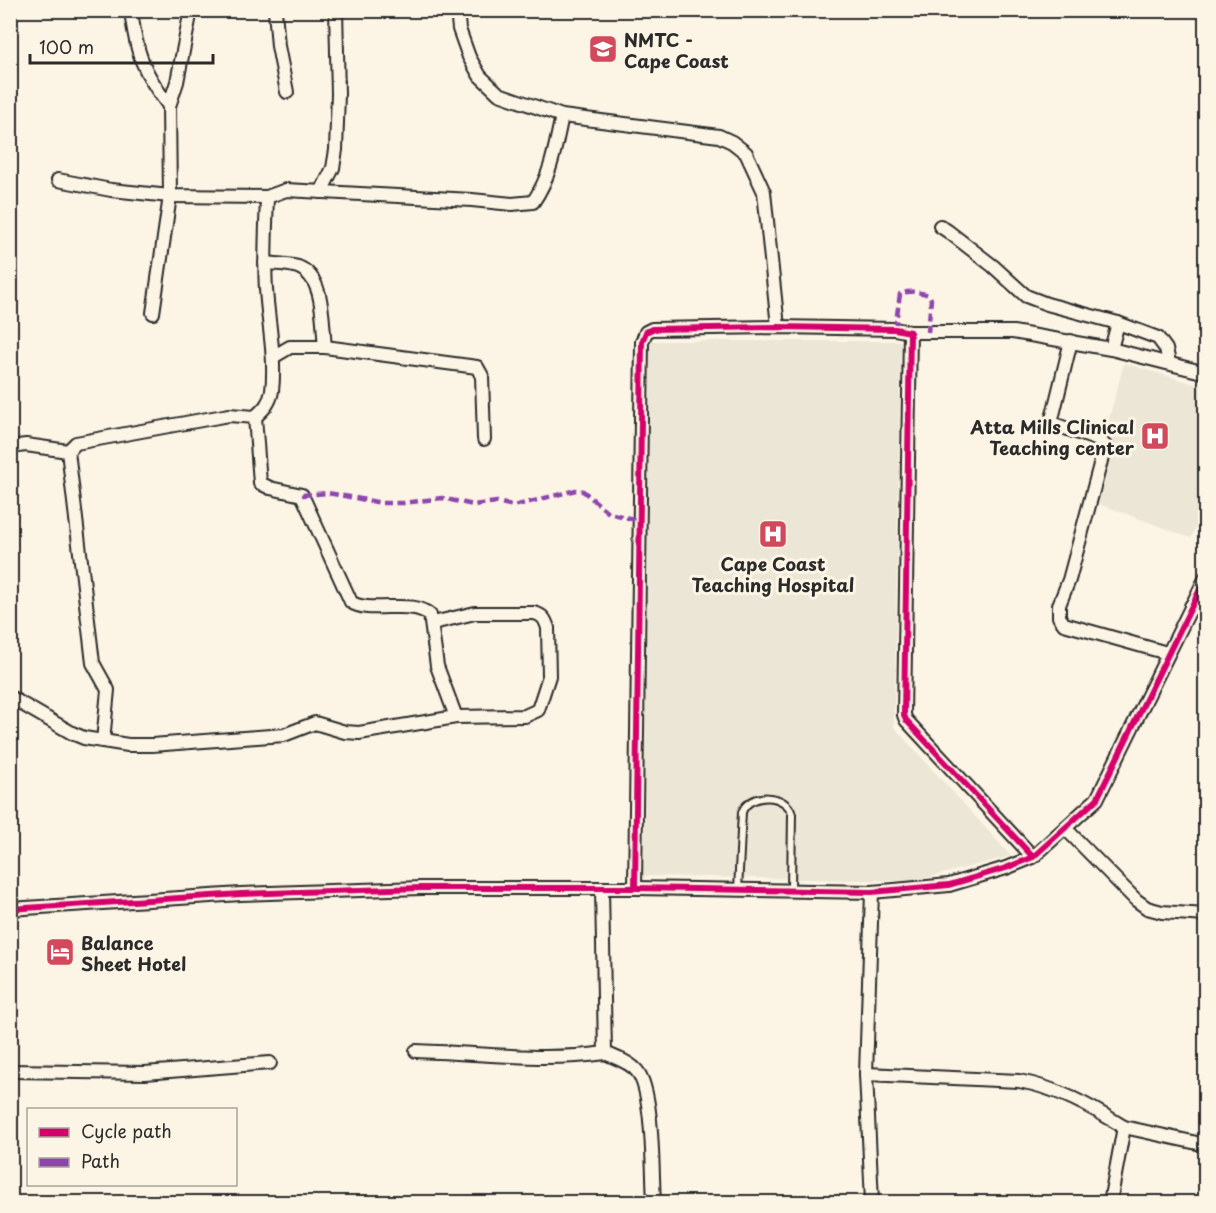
<svg xmlns="http://www.w3.org/2000/svg" width="1216" height="1213" viewBox="0 0 1216 1213" font-family="'Playpen Sans',sans-serif">
  <style>
    .built { fill: #ece6d7 }
    .lines { fill: none; stroke-linecap: round; stroke-linejoin: round }
    .lane-casing { stroke: #2b2b2b; stroke-width: 10 }
    .street-casing { stroke: #2b2b2b; stroke-width: 16 }
    .lane { stroke: #fcf5e5; stroke-width: 6 }
    .street { stroke: #fcf5e5; stroke-width: 12 }
    .quiet { stroke: #8e44ad; stroke-width: 4.5; stroke-dasharray: 9 4.5; stroke-linecap: butt }
    .cycleway-casing { stroke: #fcf5e5; stroke-width: 10 }
    .cycleway { stroke: #d6006c; stroke-width: 6 }
    .labels { text-anchor: middle; dominant-baseline: central; stroke-width: 6; stroke-linejoin: round; paint-order: stroke }
    .poi-label { font-size: 18px; font-weight: bold; fill: #2b2b2b; stroke: #fcf5e5; text-anchor: start }
  </style>
  <rect width="100%" height="100%" fill="#fcf5e5"/>
  <filter id="ink" filterUnits="userSpaceOnUse"><feTurbulence type="fractalNoise" baseFrequency=".0167" numOctaves="2"/><feDisplacementMap in="SourceGraphic" scale="12" xChannelSelector="R" yChannelSelector="G"/><feConvolveMatrix kernelMatrix="1 2 1 2 8 2 1 2 1" color-interpolation-filters="sRGB"/></filter>
  <g filter="url(#ink)">
    <!-- built -->
    <g class="built">
      <polygon points="650,341 901,341 894,727 1011,856 915,881 644,876"/>
      <polygon points="1124,363 1205,387 1205,506 1191,538 1097,503 1091,485"/>
    </g>
    <g class="lines">
      <!-- lane casing -->
      <g class="lane-casing">
        <path id="lane" d="M 738,890 L 742,812 C 750,792 786,793 792,814 L 791,890"/>
      </g>
      <!-- street casing -->
      <g class="street-casing">
        <g id="street">
          <path d="M 131,10 C 136,53 143,72 169,106"/>
          <polyline points="275,10 278,46 287,92"/>
          <polyline points="457,10 459,29 469,57 480,76 499,94 562,116 719,136 732,142 746,153 764,192 778,327"/>
          <path d="M 58,180 L 111,190 L 170,196 L 267,197 L 286,190 L 472,200 L 512,204 L 533,202 C 552,174 555,147 562,116"/>
          <polyline points="321,192 333,168 336,150 338,94 336,10"/>
          <polyline points="940,226 949,232 993,266 1026,296 1047,304 1118,323 1158,338 1166,349 1169,362"/>
          <path d="M 265,263 C 276,264 288,264 298,267 C 325,277 322,322 325,347"/>
          <polyline points="153,313 170,196 169,106 177,82 191,10"/>
          <polyline points="910,332 1013,332 1111,349 1206,373"/>
          <polyline points="1071,341 1051,423 1101,441 1105,446 1069,580 1059,605 1059,617 1064,624 1167,653"/>
          <polyline points="1111,349 1118,323"/>
          <polyline points="273,357 290,347 325,347 477,367 482,376 484,439"/>
          <polyline points="10,447 26,445 68,451"/>
          <polyline points="1191,606 1206,611"/>
          <path d="M 433,623 L 475,613 L 534,613 C 543,615 545,619 548,628 L 549,676 L 538,710 L 525,716 L 456,717"/>
          <path d="M 10,697 L 72,733 L 84,738 L 128,745 L 152,745 L 284,735 L 315,723 L 345,732 L 359,733 L 456,717 L 437,666 L 430,615 C 412,598 369,615 351,602 L 302,495 L 270,488 L 260,483 L 255,417"/>
          <path d="M 103,741 L 108,690 L 93,663 L 68,451 L 76,443 L 229,415 L 255,417 C 264,409 270,403 272,391 C 276,357 268,323 266,289 C 264,259 266,228 267,197"/>
          <polyline points="1065,828 1136,900 1147,908 1162,912 1206,915"/>
          <polyline points="635,888 642,342 646,332 652,329 778,327 895,329 910,332 904,715 906,720 1033,857"/>
          <polyline points="10,909 241,894 421,888 635,888 872,892 949,885 1006,868 1033,857 1097,799 1206,577"/>
          <path d="M 416,1051 C 479,1053 543,1062 605,1053 L 602,889"/>
          <path d="M 605,1053 C 616,1058 630,1062 637,1071 C 654,1091 652,1174 654,1202"/>
          <polyline points="10,1071 145,1073 270,1063"/>
          <path d="M 866,1074 L 1019,1081 C 1058,1088 1090,1106 1124,1127 L 1110,1202"/>
          <polyline points="1124,1127 1206,1145"/>
          <polyline points="872,1202 866,1074 872,892"/>
        </g>
      </g>
      <!-- lane -->
      <use href="#lane" class="lane"/>
      <!-- street -->
      <use href="#street" class="street"/>
      <!-- quiet -->
      <g class="quiet">
        <path d="M 895,329 L 900,294 C 908,290 920,292 929,295 L 931,299 L 928,332"/>
        <polyline points="302,495 328,493 382,503 404,503 442,498 473,505 497,502 514,506 576,490 583,491 609,513 641,521"/>
      </g>
      <!-- cycleway casing -->
      <g class="cycleway-casing">
        <g id="cycleway">
          <polyline points="635,888 642,342 646,332 652,329 778,327 895,329 910,332 904,715 906,720 1033,857"/>
          <polyline points="10,909 241,894 421,888 635,888 872,892 949,885 1006,868 1033,857 1097,799 1206,577"/>
        </g>
      </g>
      <!-- cycleway -->
      <use href="#cycleway" class="cycleway"/>
    </g>
  </g>
  <!-- icons -->
  <defs>
    <g id="school-square" transform="scale(1.5)"><rect x="-9" y="-9" width="18" height="18" rx="4" fill="#d1495b" stroke="#fcf5e5"/><path d="M0-5L7-2L0 1L-7-2ZM-4 1L0 2.5L4 1V4Q0 6-4 4Z" fill="#fff"/></g>
    <g id="hospital-square" transform="scale(1.5)"><rect x="-9" y="-9" width="18" height="18" rx="4" fill="#d1495b" stroke="#fcf5e5"/><path d="M-5-5h3v3.5h4V-5h3V5h-3V1.5h-4V5h-3Z" fill="#fff"/></g>
    <g id="hotel-square" transform="scale(1.5)"><rect x="-9" y="-9" width="18" height="18" rx="4" fill="#d1495b" stroke="#fcf5e5"/><path d="M-6-4.5h1.5V1H6V5H4.5V3h-9V5H-6ZM-4 0a1.8 1.8 0 1 1 3.6 0ZM.5 0V-2.5h3Q6-2.5 6 0Z" fill="#fff"/></g>
  </defs>
  <g fill-rule="evenodd">
    <use href="#school-square" x="603" y="49"/>
    <use href="#hospital-square" x="1155" y="436"/>
    <use href="#hospital-square" x="773" y="534"/>
    <use href="#hotel-square" x="60" y="952"/>
  </g>
  <g class="labels">
    <!-- poi labels -->
    <g class="poi-label">
      <text x="624" y="39">NMTC -<tspan x="624" dy="21">Cape Coast</tspan></text>
      <text x="1134" y="426" text-anchor="end">Atta Mills Clinical<tspan x="1134" dy="21">Teaching center</tspan></text>
      <text x="773" y="563" text-anchor="middle">Cape Coast<tspan x="773" dy="21">Teaching Hospital</tspan></text>
      <text x="81" y="942">Balance<tspan x="81" dy="21">Sheet Hotel</tspan></text>
    </g>
  </g>
  <!-- margin -->
  <rect width="1216" height="1213" fill="none" stroke="#fcf5e5" stroke-width="36"/>
  <rect x="18" y="18" width="1180" height="1177" fill="none" stroke="#2b2b2b" stroke-width="2" filter="url(#ink)"/>
  <!-- legend -->
  <rect x="27" y="1108" width="210" height="78" fill="#fcf5e5" stroke="#a8a49b" stroke-width="1.5"/>
  <rect x="39" y="1128" width="30" height="9" fill="#d6006c" stroke="#a8a49b" stroke-width="1.5"/>
  <text x="81" y="1138" font-size="18" fill="#2b2b2b">Cycle path</text>
  <rect x="39" y="1158" width="30" height="9" fill="#8e44ad" stroke="#a8a49b" stroke-width="1.5"/>
  <text x="81" y="1168" font-size="18" fill="#2b2b2b">Path</text>
  <!-- scale -->
  <path d="M30 54v9h183v-9" fill="none" stroke="#2b2b2b" stroke-width="3"/>
  <text x="39" y="54" font-size="18" fill="#2b2b2b" stroke="#fcf5e5" stroke-width="4.5" paint-order="stroke">100 m</text>
</svg>
